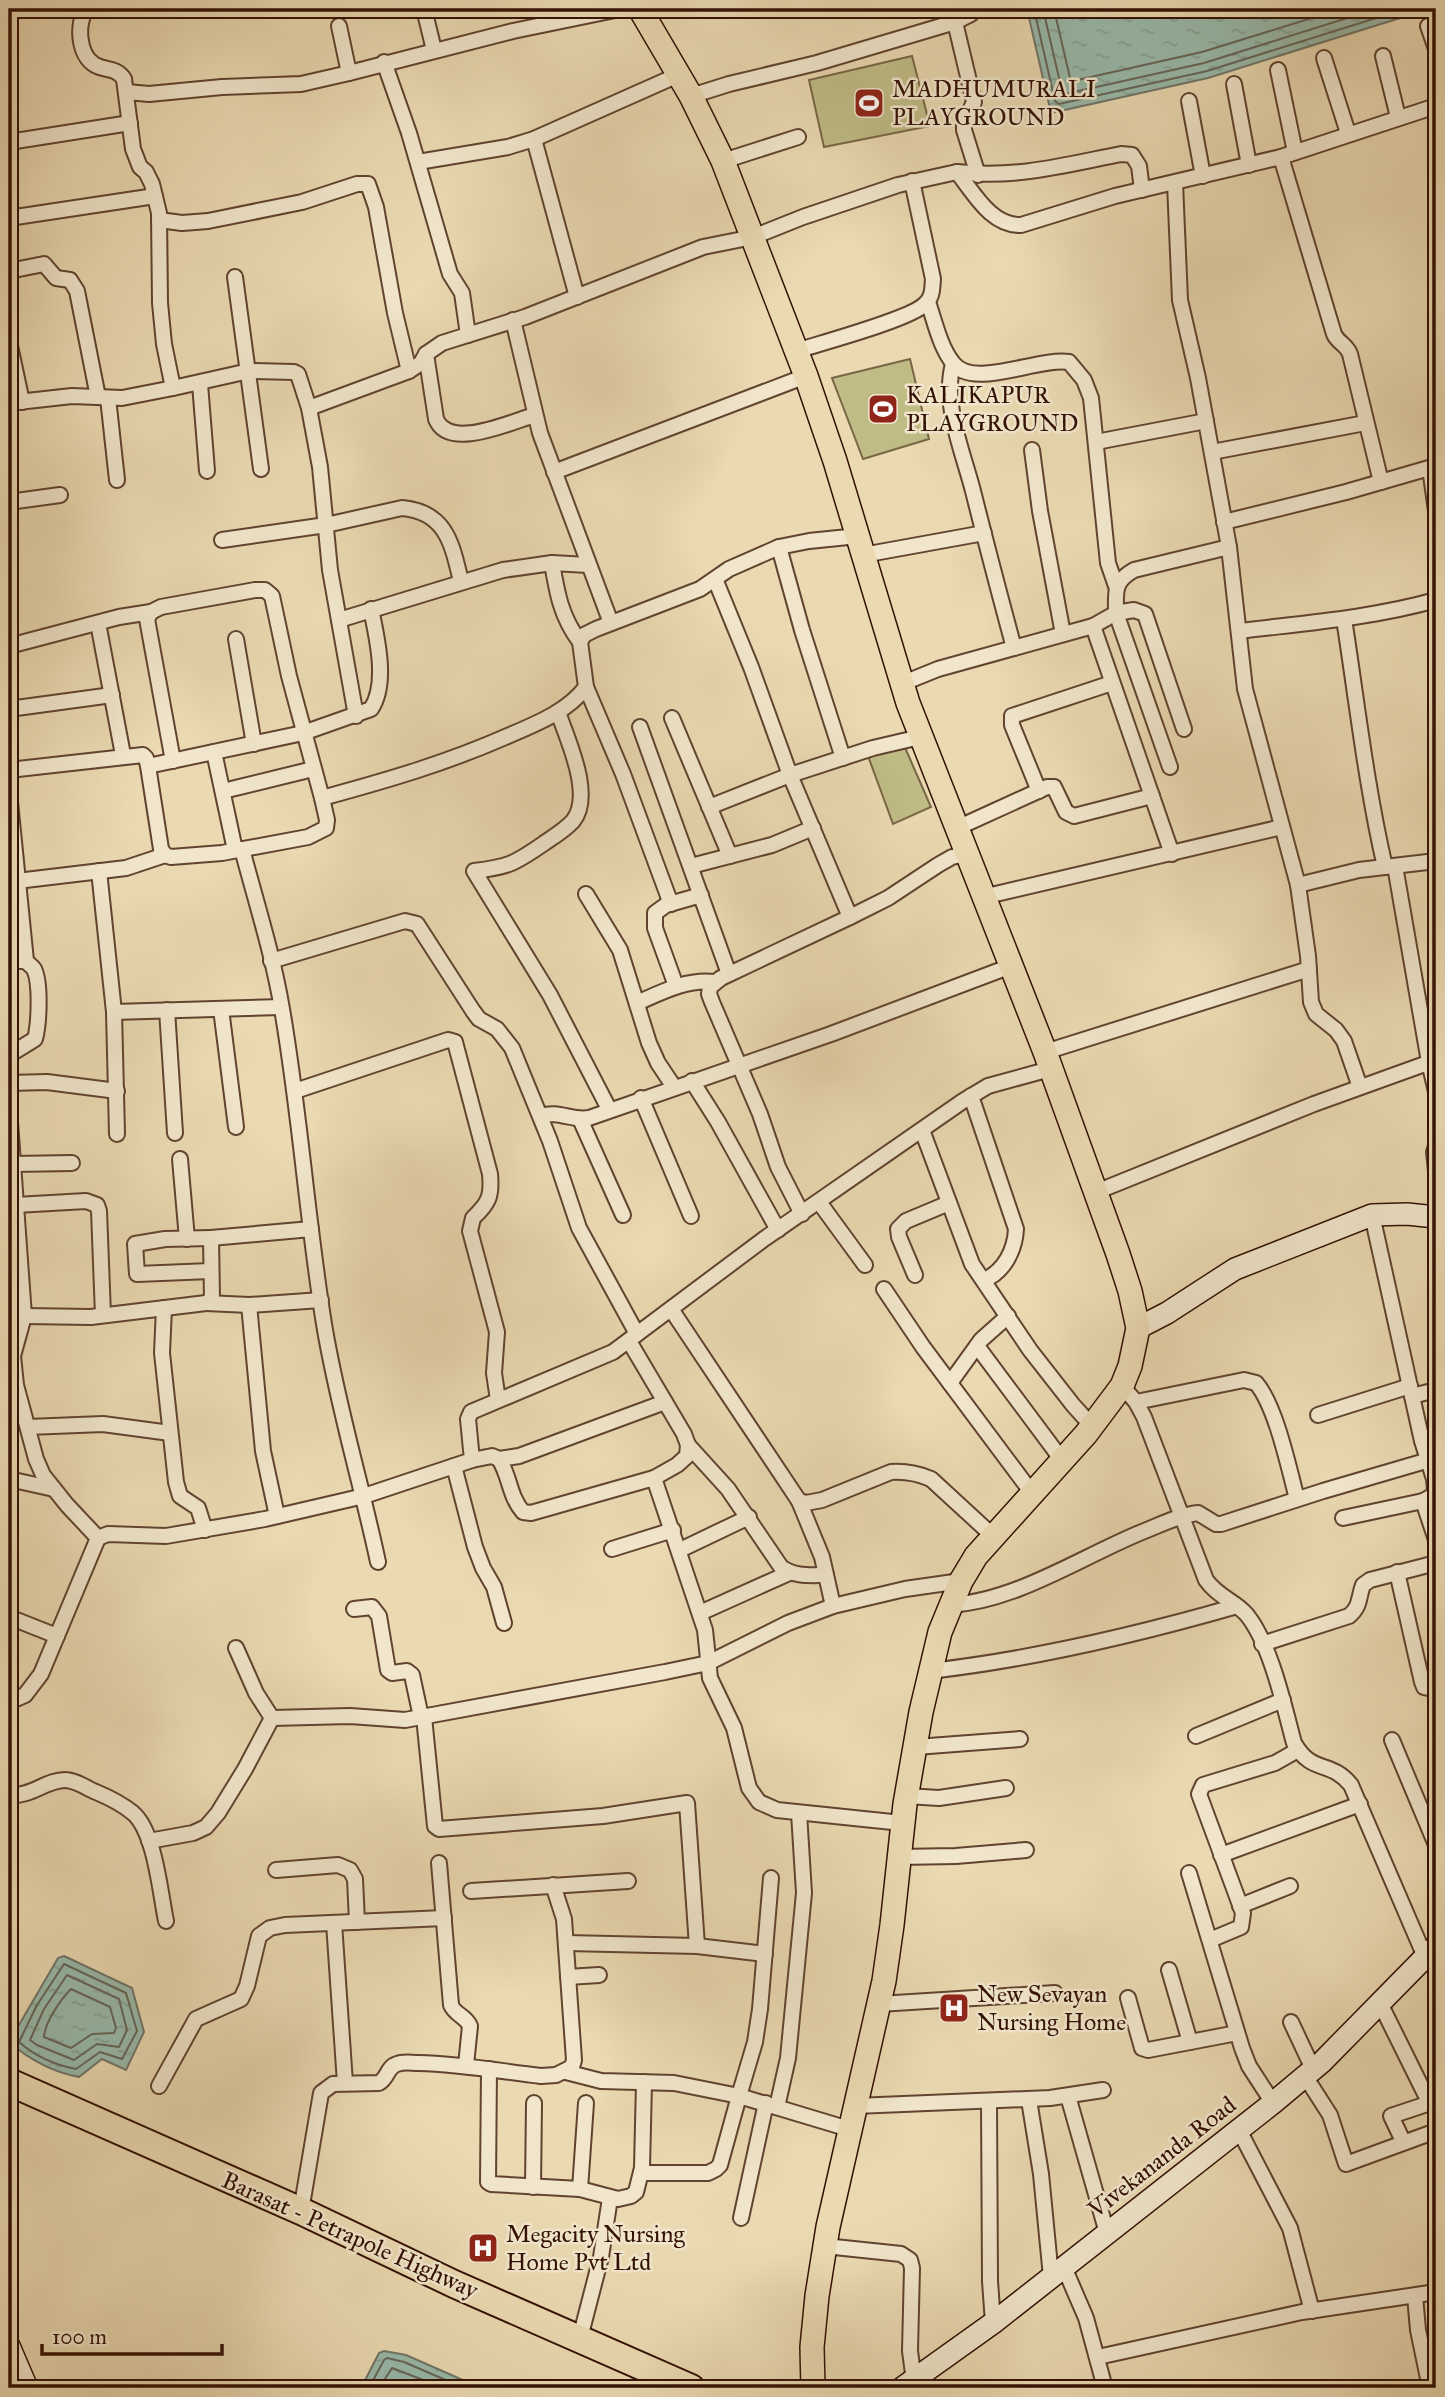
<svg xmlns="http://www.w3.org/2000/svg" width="1445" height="2397" viewBox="0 0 1445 2397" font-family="'IM FELL Great Primer',serif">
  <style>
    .pitch { fill: #bfbc86; stroke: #796646; stroke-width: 2 }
    .water { fill: url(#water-ripples); stroke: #707669; stroke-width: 2 }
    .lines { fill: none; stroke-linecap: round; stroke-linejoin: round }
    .shore { stroke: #666658; stroke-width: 2 }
    .street-casing { stroke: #614330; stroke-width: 18 }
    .secondary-casing { stroke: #331105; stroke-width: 24 }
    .primary-casing { stroke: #331105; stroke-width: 26 }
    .highway-casing { stroke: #331105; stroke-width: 30 }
    .street { stroke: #f1e6cc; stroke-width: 14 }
    .secondary { stroke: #f1e6cc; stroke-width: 21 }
    .primary { stroke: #ead9b1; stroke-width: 23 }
    .highway { stroke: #ead9b1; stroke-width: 26 }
    .labels { text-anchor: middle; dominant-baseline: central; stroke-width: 5; stroke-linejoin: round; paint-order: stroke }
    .poi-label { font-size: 24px; fill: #331105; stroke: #f1e6cc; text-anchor: start }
    .street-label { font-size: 24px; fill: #331105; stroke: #f1e6cc }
  </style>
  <defs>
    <pattern id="water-ripples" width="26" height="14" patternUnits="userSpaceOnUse" patternTransform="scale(1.75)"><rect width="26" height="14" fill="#98baab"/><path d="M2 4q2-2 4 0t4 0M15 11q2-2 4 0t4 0" fill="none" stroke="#839f92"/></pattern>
  </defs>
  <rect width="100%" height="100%" fill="#ead9b1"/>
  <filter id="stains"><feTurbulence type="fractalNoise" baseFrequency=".00286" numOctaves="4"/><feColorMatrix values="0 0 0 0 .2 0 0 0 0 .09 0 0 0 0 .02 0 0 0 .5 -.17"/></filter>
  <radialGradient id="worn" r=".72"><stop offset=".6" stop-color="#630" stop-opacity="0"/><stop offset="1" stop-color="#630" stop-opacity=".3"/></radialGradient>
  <!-- pitch -->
  <g class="pitch">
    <polygon points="912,56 930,126 824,147 809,80"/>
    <polygon points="910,359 929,439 863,459 832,378"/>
    <polygon points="903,743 931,807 893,824 868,756"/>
  </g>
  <!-- water -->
  <g class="water">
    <polygon points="1027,9 1429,9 1208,78 1051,113"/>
    <path d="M 64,1956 L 132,1988 L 144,2032 L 126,2070 L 102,2059 L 79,2077 C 52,2072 30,2060 9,2042 L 58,1958 Z"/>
    <polygon points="384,2351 406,2355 481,2388 361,2388 379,2353"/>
  </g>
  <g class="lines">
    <!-- shore -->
    <g class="shore">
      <polyline points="1034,9 1055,101 1059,104 1207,71 1405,9"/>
      <polyline points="1043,9 1062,91 1065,94 1204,63 1376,9"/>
      <polyline points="1054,9 1070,78 1073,81 1202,52 1341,9"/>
      <path d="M 64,1964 L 126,1993 L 137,2031 L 122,2059 L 100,2052 L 76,2069 C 55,2065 35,2056 19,2042 L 37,2005 Z"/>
      <polygon points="67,1975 119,1999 127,2030 119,2047 97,2044 74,2060 37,2045 30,2040 44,2009"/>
      <path d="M 71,1989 L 110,2007 L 116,2028 L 114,2033 L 92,2034 L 71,2048 L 44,2037 C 45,2022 61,1999 71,1989 Z"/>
      <polyline points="369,2388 384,2360 387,2358 404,2362 464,2388"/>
      <polyline points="379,2388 392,2368 444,2388"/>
    </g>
    <!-- street casing -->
    <g class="street-casing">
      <g id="street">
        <polyline points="424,9 434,50"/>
        <polyline points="955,22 974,102 964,124 964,130 978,175"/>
        <polyline points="339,26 349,73 513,31 620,9"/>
        <polyline points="1428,26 1436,49"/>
        <polyline points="1383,56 1398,117"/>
        <polyline points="1324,58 1348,133"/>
        <polyline points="384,62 409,133 450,274 462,293 468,335"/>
        <polyline points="1278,70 1295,152"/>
        <polyline points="1234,84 1249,165"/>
        <polyline points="127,92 149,94 222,87 301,84 349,73"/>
        <polyline points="691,96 729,84 817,63 955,22 971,14 975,9"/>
        <polyline points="1189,101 1203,176"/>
        <polyline points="534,139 577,297"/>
        <polyline points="9,142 130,123"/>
        <path d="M 1281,157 L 1334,334 C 1338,343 1346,344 1350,354 L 1381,482"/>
        <polyline points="723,161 798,137"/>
        <polyline points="418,162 508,147 534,139 678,75"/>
        <path d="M 957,172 C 1014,179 1065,165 1121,154 L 1132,155 L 1139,166 L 1142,190"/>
        <polyline points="1175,183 1180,300 1198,378 1229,547 1245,689 1298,885 1308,956 1311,1002 1316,1014 1336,1030 1344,1041 1360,1087"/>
        <polyline points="9,218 155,196"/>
        <polyline points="159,220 182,223 208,221 302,202 357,184 368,184 376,207 395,313 409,371"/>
        <polyline points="9,271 44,264 56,278 70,280 77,291 98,397"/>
        <polyline points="235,277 261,469"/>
        <path d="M 928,302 C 935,322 940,347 953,363 C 973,390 1038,357 1069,362 L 1084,380 L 1091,398 L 1108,563 L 1116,586"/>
        <polyline points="513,320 540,433 611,623"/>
        <polyline points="9,341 22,402"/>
        <path d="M 796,351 C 821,343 911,319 925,304 C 933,297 932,289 933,279 L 912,181"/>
        <path d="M 426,354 L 436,419 C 449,451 510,422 535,415"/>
        <path d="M 953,364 C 942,404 963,452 973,491 C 986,543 1000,596 1014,648"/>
        <polyline points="200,384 207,471"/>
        <polyline points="173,388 249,371 294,372 298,374 309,408 320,467 330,570 356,716"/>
        <polyline points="108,398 117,480"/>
        <path d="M 9,403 L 72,396 L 122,398 L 173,388 L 164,344 L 160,303 L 159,213 L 152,184 L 146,172 L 140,167 L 133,149 L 124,79 C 116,67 106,71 95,65 C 78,55 76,22 87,9"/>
        <path d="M 309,408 L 409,371 L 421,363 L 426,354 L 442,343 L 525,317 L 703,247 L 753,237 L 803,217 L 898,185 L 957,172 C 974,193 991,226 1021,225 L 1115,196 L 1281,157 L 1436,106"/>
        <polyline points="1096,442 1206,421"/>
        <polyline points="1032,450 1040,511 1063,634"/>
        <polyline points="1212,452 1365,423"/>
        <polyline points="1430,468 1436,511"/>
        <polyline points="554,472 806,376"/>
        <polyline points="9,502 60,495"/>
        <polyline points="1224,522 1346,492 1436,466"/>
        <path d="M 222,540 L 326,525 L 402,508 C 447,512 452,545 461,581"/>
        <polyline points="779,547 802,630 843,758"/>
        <polyline points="863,555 984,533"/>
        <path d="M 552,563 C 557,593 561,617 580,642"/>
        <path d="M 1344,619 C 1357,702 1366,785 1385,867"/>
        <polyline points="339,620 503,570 552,563 588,565"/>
        <polyline points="98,623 123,755"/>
        <polyline points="1093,626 1172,854"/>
        <path d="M 1239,631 C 1305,623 1372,618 1436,600"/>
        <polyline points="236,639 254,744"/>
        <polyline points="9,646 119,617 151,612"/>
        <path d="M 901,684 L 938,669 L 1093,626 L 1116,613 C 1116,591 1113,582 1134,570 L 1229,547"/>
        <polyline points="586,687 623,774 671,904"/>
        <polyline points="9,709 112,695"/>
        <path d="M 558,712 C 567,739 594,795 573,821 C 565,830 553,837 543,844 C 514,864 508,867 474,871 L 550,995 L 609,1109"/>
        <polyline points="672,718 730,856"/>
        <polyline points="640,727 729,974"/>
        <polyline points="214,752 235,850"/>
        <path d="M 173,761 L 147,619 L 151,612 L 161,607 L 255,590 L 265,590 L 272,596 L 289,676 L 322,798 C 388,780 447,763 510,735 C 538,723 568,711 586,687 L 580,642 L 584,635 L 596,629 L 700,589 L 729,569 L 779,547 L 809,541 L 858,536"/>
        <path d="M 148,766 L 303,733 L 371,709 C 388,684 377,638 371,609"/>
        <polyline points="1170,767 1116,613 1134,610 1145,614 1184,729"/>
        <polyline points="9,770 143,755 146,758 148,766 161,849 165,855 171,857 222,853 308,837 326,828 327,820 322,798"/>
        <polyline points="223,791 313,769"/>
        <polyline points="1039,791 1012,725 1012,716 1112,683"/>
        <polyline points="9,792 26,961"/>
        <polyline points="709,807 790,775 751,667 715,579"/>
        <polyline points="957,828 1047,787 1054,787 1066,812 1074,816 1152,796"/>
        <path d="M 242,849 C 256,902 273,955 282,1009 C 300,1113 307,1219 324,1324 C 337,1404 361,1482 378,1562"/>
        <polyline points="691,866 772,845 813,828"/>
        <polyline points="1395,866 1429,1062 1436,1092"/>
        <polyline points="99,871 114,1012 117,1134"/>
        <polyline points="17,881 126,868 165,855"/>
        <polyline points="1298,885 1359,870 1436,861"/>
        <polyline points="586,894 620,950 649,1043 658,1063 674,1087"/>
        <polyline points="983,897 1282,827"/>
        <polyline points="850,917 790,775 873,748 920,737"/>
        <path d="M 9,961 L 26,961 C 28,964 32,966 34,969 C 41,983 39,1024 35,1039 L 9,1055"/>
        <polyline points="271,961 405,921 417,924 473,1011 479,1019 497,1029 512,1048 550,1141 579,1228 637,1334"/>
        <polyline points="676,986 655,928 655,913 666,905 701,895"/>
        <path d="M 637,1003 C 662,992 686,979 714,982"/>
        <polyline points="221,1009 236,1127"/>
        <polyline points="167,1010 175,1133"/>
        <polyline points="114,1012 281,1007"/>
        <polyline points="1045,1052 1309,969"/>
        <polyline points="692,1081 718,1122 778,1230"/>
        <polyline points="9,1083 47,1082 117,1091"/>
        <path d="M 295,1091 L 448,1040 L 455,1042 L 490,1174 C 492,1196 489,1203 473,1218 L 470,1231 L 497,1332 L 494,1373 L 498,1400"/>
        <path d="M 971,1096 L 1016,1229 C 1015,1250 1004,1272 984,1280"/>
        <polyline points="641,1098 691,1216"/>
        <polyline points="9,1108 24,1316 13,1356 16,1385 36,1459 43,1475 67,1505 98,1538"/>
        <path d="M 541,1116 C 559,1110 571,1121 589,1118 L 831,1034 L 1011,966"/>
        <polyline points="580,1119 623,1215"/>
        <polyline points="922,1130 972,1264 1030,1350 1073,1405 1092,1426"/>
        <polyline points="1436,1146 1434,1152 1436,1171"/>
        <polyline points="180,1159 187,1239"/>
        <polyline points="13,1164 72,1163"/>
        <polyline points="1096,1192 1314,1104 1436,1060"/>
        <polyline points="819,1202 865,1265"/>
        <polyline points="16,1205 86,1201 97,1205 99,1211 103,1315"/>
        <polyline points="802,1214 778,1167 760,1114 712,1002 709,994 710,987 721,978 850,917 888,898 938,865 952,857 967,854"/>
        <polyline points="210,1271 137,1274 135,1244 165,1239 211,1238"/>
        <polyline points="915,1275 899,1237 898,1229 906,1221 949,1203"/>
        <polyline points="884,1289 923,1347 1032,1493"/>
        <polyline points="206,1303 249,1305 321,1300"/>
        <polyline points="249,1305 263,1451 277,1516"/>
        <polyline points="164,1308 162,1353 176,1482 180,1496 198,1508 205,1530"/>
        <path d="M 671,1309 L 799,1501 L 806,1503 L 822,1500 L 891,1472 C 906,1471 917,1473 931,1479 L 993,1536"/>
        <polyline points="24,1316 91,1317 206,1303 212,1299 211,1238 311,1229"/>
        <polyline points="629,1341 684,1434 688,1445 687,1456 677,1465 654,1478"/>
        <polyline points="977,1346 1062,1460"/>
        <polyline points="950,1383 981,1340 1008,1316"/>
        <path d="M 1122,1386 L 1136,1402 L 1144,1417 L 1206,1580 C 1218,1597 1235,1601 1247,1615 C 1271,1645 1284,1706 1294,1743 C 1312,1775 1330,1759 1351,1785 L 1425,1957"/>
        <polyline points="1412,1396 1436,1390"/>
        <path d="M 1136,1402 L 1244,1380 L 1256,1383 C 1276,1406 1289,1469 1297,1499"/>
        <polyline points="1318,1415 1410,1386"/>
        <polyline points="28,1427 103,1424 170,1433"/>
        <path d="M 688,1445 L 728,1489 L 781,1567 C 795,1577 810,1575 826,1575"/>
        <polyline points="499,1459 519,1456 665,1402"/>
        <path d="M 472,1460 L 492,1456 L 499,1459 C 510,1476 509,1496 523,1512 L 531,1513 L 654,1478 L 705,1630 L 710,1678 L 734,1728 L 749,1788 L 759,1802 L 777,1810 L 902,1823"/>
        <polyline points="454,1466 475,1547 483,1568 494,1587 504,1623"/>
        <polyline points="9,1479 54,1489"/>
        <polyline points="799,1501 822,1557 833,1606"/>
        <polyline points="1423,1501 1436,1540"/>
        <polyline points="1343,1518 1423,1501 1432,1496 1435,1490 1434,1479 1422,1441 1372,1215"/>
        <polyline points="612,1549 673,1530"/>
        <polyline points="680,1550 749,1517"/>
        <polyline points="1397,1572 1422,1682 1424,1687 1436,1689"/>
        <path d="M 950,1605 C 1016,1601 1081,1557 1142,1532 C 1160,1525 1179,1515 1198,1513 L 1216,1524 L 1221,1524 L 1323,1491 L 1429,1460"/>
        <polyline points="354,1609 372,1607 379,1616 388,1670 392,1673 407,1671 412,1675 421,1717"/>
        <polyline points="700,1613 789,1573"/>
        <polyline points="9,1617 57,1636"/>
        <path d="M 1262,1644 L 1349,1616 C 1361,1606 1358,1598 1363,1585 L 1370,1580 L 1436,1563"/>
        <path d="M 930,1671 C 1035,1659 1136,1635 1237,1606"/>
        <polyline points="9,1702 25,1695 41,1674 98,1538 108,1534 166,1536 265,1519 364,1496 472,1460 468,1419 471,1412 613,1352 764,1239 963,1101 988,1086 1050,1069"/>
        <polyline points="424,1717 435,1826 439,1829 603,1816 687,1803 697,1946"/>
        <polyline points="272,1718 350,1716 405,1720 665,1672 708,1663 788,1623 833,1606 905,1589 961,1581"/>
        <polyline points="1196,1736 1283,1700"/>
        <polyline points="1392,1740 1436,1845"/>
        <polyline points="916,1747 1020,1739"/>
        <path d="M 9,1795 C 31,1797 46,1780 65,1780 C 76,1780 86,1788 96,1792 C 108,1797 122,1804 133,1813 C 155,1832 160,1892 166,1921"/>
        <polyline points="906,1796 939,1798 1006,1788"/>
        <polyline points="149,1841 193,1833 206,1827 218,1813 245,1769 272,1718 256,1693 236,1648"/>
        <polyline points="1221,1855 1360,1804"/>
        <polyline points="898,1857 956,1856 1026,1850"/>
        <path d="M 439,1863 L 451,2005 C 455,2015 466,2016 470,2026 L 466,2065"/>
        <polyline points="276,1870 338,1865 350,1870 355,1879 357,1922"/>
        <polyline points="1189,1873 1242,2048 1249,2066 1273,2103"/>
        <polyline points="771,1878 760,2009 755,2042 739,2096 849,2129"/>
        <polyline points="471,1891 628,1881"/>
        <polyline points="1240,1906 1290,1886"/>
        <polyline points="334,1923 345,2083"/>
        <polyline points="1210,1940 1241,1927 1243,1913 1199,1794 1203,1785 1275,1763 1298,1750"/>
        <polyline points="567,1943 697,1946 765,1954"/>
        <polyline points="1169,1970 1190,2042"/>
        <polyline points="568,1977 599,1975"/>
        <polyline points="1128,1998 1142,2048 1148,2050 1237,2033"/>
        <polyline points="1380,2003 1430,2104"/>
        <polyline points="879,2004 1055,1993"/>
        <polyline points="1291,2022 1313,2069"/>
        <polyline points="489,2069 488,2182 491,2184 580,2189 618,2199 631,2196 636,2192 642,2168 644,2082"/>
        <polyline points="566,2072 601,2081 674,2083 739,2096 720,2165 716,2169 708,2173 641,2173"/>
        <polyline points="1305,2076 1330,2115 1346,2164 1436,2131"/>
        <polyline points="159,2086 196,2019 241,1999 247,1986 259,1936 270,1928 285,1925 444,1918"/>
        <polyline points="1068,2096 1107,2233"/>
        <polyline points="1029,2100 1041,2174 1051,2277"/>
        <polyline points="989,2102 990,2281 993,2323"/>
        <polyline points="855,2106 1050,2098 1103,2090"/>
        <polyline points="777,2107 788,2058 804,1893 799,1813"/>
        <polyline points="1239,2130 1290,2228 1312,2311"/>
        <polyline points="1403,2141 1391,2116 1436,2101"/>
        <polyline points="533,2187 534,2103"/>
        <polyline points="580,2189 586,2103"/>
        <path d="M 301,2211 L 321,2093 L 333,2084 L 379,2083 C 388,2078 387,2067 397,2064 C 404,2061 411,2063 419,2063 C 460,2064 499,2071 541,2076 L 556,2075 L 572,2067 L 574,2060 L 564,1919 L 553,1885"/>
        <polyline points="741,2218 766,2103"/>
        <polyline points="825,2246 901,2254 910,2260 912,2268 910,2351 914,2381"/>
        <polyline points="1064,2267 1086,2318 1105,2388"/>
        <polyline points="1415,2296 1418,2330 1430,2388"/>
        <polyline points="580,2338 601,2257 610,2198"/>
        <polyline points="1098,2357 1302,2312 1436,2292"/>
      </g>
    </g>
    <!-- secondary casing -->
    <g class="secondary-casing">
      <g id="secondary">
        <polyline points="1138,1328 1167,1313 1235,1269 1372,1215 1407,1214 1436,1217"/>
        <polyline points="9,2346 27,2388"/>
        <polyline points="902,2388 993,2323 1273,2103 1322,2062 1436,1946"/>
      </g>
    </g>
    <!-- primary casing -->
    <g class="primary-casing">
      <polyline id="primary" points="640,9 691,96 723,161 806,376 835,461 908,703 1045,1052 1118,1254 1130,1291 1138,1328 1130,1366 1122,1386 1086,1434 976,1556 961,1581 940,1632 921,1712 905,1804 892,1925 884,1981 828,2227 817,2296 812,2347 813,2388"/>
    </g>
    <!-- highway casing -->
    <g class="highway-casing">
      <polyline id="highway" points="9,2082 301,2211 454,2284 691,2388"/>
    </g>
    <!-- street -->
    <use href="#street" class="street"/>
    <!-- secondary -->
    <use href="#secondary" class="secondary"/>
    <!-- primary -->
    <use href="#primary" class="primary"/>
    <!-- highway -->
    <use href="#highway" class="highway"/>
  </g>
  <!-- icons -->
  <defs>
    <g id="stadium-square" transform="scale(1.575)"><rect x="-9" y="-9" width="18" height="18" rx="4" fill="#8f2418" stroke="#f1e6cc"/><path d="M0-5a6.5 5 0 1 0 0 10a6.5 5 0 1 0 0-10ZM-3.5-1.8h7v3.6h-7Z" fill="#fff"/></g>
    <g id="hospital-square" transform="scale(1.575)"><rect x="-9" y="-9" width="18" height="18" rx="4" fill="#8f2418" stroke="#f1e6cc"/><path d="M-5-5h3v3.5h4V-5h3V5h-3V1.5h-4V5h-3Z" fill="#fff"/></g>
  </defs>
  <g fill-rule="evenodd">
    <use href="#stadium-square" x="869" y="103"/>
    <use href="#stadium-square" x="883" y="409"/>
    <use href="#hospital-square" x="954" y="2008"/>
    <use href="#hospital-square" x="483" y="2248"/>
  </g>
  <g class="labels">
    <!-- poi labels -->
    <g class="poi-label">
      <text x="892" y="89">MADHUMURALI<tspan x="892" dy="28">PLAYGROUND</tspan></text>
      <text x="906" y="395">KALIKAPUR<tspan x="906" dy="28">PLAYGROUND</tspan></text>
      <text x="977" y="1994">New Sevayan<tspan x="977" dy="28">Nursing Home</tspan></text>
      <text x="506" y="2234">Megacity Nursing<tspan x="506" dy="28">Home Pvt Ltd</tspan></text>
    </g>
    <!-- street labels -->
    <g class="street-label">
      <text transform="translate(1162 2157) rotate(-38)">Vivekananda Road</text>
      <text transform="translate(350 2235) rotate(24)">Barasat - Petrapole Highway</text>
    </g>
  </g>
  <!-- margin -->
  <rect width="1445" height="2397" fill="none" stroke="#ead9b1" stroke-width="35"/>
  <rect x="10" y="10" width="1424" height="2376" fill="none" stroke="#331105" stroke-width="3.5"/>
  <rect x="18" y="18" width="1410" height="2362" fill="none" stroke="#331105" stroke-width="2"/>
  <!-- scale -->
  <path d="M42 2344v10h180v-10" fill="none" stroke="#331105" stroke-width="3.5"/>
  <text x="52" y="2344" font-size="21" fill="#331105" stroke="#f1e6cc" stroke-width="5" paint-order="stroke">100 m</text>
  <rect width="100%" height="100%" filter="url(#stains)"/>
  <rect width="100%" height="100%" fill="url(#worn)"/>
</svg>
